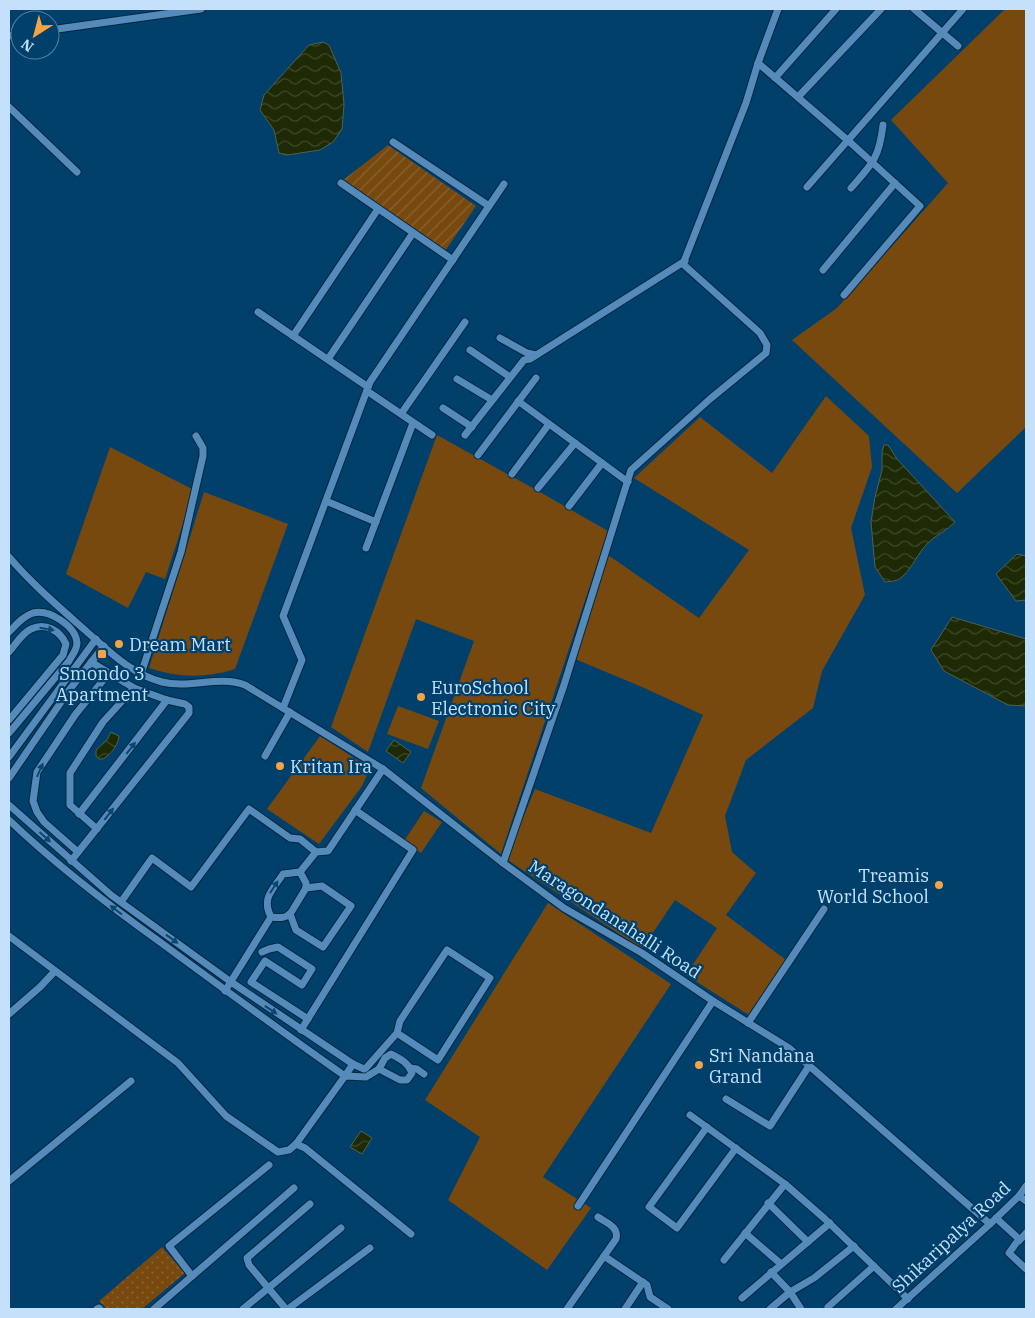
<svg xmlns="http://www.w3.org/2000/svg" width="1035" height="1318" viewBox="0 0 1035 1318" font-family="'IBM Plex Serif',serif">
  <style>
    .grass { fill: #77490f }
    .park { fill: url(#park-dots) }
    .garden { fill: url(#garden-furrows) }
    .water { fill: url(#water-waves); stroke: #50614f }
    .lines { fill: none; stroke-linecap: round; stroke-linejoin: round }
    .minor-casing { stroke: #08263e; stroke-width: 9 }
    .minor { stroke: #548bbb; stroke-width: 7 }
    .oneway { fill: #084873 }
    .poi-dot { fill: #f4a345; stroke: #00406b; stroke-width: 2 }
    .labels { text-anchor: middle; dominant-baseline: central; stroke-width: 4.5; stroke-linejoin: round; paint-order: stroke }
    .poi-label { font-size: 18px; fill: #c4e0fa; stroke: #00406b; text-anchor: start }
    .street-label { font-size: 18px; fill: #c4e0fa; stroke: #00406b }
  </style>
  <defs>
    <pattern id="park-dots" width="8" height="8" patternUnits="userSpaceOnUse" patternTransform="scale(1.25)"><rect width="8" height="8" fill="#77490f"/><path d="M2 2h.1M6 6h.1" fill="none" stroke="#896333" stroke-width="1.8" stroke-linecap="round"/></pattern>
    <pattern id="garden-furrows" width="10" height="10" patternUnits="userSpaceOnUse" patternTransform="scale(1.25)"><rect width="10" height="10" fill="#77490f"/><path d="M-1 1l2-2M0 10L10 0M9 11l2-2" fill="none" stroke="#896333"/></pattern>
    <pattern id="water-waves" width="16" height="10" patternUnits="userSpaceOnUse" patternTransform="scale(1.25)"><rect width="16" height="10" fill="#1e2a06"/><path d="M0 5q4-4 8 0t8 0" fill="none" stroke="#3d492b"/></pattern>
  </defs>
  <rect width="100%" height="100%" fill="#00406b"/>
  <!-- grass -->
  <g class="grass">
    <polygon points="1005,9 1026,9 1026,427 957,493 792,340 837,308 948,183 891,120"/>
    <polygon points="826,396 869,436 872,467 851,528 865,595 822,671 813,708 746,760 725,816 732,852 756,873 726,915 786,960 749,1015 686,975 717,928 675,900 642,949 506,859 535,789 651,833 703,715 642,687 575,659 608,555 699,618 749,550 634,478 700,417 772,473"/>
    <polygon points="437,435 531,487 608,531 501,854 421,788 474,641 416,619 368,752 331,727"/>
    <polygon points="110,447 194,490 165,579 146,572 128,608 66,574"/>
    <path d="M 204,492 L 288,524 L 235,669 C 206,678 178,678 149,668 Z"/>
    <polygon points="398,706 439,721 428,749 387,734"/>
    <polygon points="320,736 370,768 362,786 319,844 267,809"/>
    <polygon points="424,811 442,822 421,853 404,841"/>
    <polygon points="548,903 671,984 543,1177 591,1208 547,1270 448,1200 480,1137 425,1100"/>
  </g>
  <!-- park -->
  <polygon class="park" points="162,1247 185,1273 142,1309 107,1309 99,1301"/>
  <!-- garden -->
  <polygon class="garden" points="388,145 476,206 445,251 342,181"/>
  <!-- water -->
  <g class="water">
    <polygon points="323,42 329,45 341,73 344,104 342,129 333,142 320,150 287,155 279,153 274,130 260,110 264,95 309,45"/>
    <path d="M 884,445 L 888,445 L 897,459 L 955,522 C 947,531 935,535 927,544 C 918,553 912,568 903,576 C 897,582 892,581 885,582 L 875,567 L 871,522 L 875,497 L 882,470 L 882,452 Z"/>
    <polygon points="1017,554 1026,556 1026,600 1016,601 996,574"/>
    <polygon points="952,617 1026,639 1026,706 1008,705 944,671 931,650"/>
    <path d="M 111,732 L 119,736 C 118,746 111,754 103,759 L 99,759 L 96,756 L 96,750 L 107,740 Z"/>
    <polygon points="394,740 411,752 403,763 386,751"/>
    <polygon points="361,1131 372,1138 362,1154 350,1147"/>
  </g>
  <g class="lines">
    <!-- minor casing -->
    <g class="minor-casing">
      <g id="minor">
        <polyline points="914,9 958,46"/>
        <polyline points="50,30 201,9"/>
        <polyline points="9,36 20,34"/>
        <polyline points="758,63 852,144 920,206 844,295"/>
        <polyline points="775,78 836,9"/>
        <polyline points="798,97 881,9"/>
        <polyline points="9,107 77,172"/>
        <polyline points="393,142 489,206"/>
        <polyline points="341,183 453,260"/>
        <polyline points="807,187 963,9"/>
        <path d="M 851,188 C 872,164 879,159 883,125"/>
        <polyline points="823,270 895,183"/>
        <polyline points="258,312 368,387"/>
        <polyline points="293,336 378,209"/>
        <polyline points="500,338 527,353 536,355"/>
        <polyline points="470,350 510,377"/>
        <polyline points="328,359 413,233"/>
        <polyline points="457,379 492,400"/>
        <polyline points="367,391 432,435"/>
        <polyline points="518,401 628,482"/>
        <polyline points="443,408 472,427"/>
        <polyline points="401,414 465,322"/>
        <polyline points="465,435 524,360 530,359 685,261"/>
        <polyline points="478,455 536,378"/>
        <polyline points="512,474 549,424"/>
        <polyline points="538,488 575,443"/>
        <polyline points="326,501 376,522"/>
        <polyline points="569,506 602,463"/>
        <polyline points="366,548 413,423"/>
        <path d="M 9,557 C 32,584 59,607 86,631 C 109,651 131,674 162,682 C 189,689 219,675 245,685 L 383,769 L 503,863 L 564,908 L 642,953 L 713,1001 L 789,1048 L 990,1224"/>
        <path d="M 9,632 C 16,625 23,616 33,613 C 49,609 76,626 77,643 C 77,650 72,655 69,661 L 9,733"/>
        <path d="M 9,652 C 15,645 22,633 31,629 C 46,622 60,631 66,644 L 63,655 L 9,720"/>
        <polyline points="141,674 181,552 203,456 203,448 196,436"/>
        <polyline points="283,708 302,660 283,616 370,382 504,184"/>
        <polyline points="265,756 290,712"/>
        <polyline points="9,757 96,639"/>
        <polyline points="9,778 70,689 104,646"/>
        <path d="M 9,805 L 111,895 L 231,982 L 353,1064 L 345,1076 C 282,1032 221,987 160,942 C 107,904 56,865 9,820"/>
        <polyline points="79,814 167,700 134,688 91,662"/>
        <polyline points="97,829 70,805 70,773 103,722 134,688"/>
        <polyline points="78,852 44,822 37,812 33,801 37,772 75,715 109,673"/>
        <polyline points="71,861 189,713 189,707 185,704 167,700"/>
        <polyline points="503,863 564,685 631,470 710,399 766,353 767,345 760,333 683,264 746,103 758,63 778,9"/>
        <path d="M 300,872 L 306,883 L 306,888 L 292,911 C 287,919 279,918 271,917 C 261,898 273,890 283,874 L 300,872 L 316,852 L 328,851 L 383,769"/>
        <polyline points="121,902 152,858 191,887 249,809 290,838 300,839 316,852"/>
        <polyline points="290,914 296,930 323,947 351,906 322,886 306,888"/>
        <polyline points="9,936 178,1063 226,1116 278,1152 289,1150 296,1144 345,1076 366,1077 379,1069"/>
        <polyline points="262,952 269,949 278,947 312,969 302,985 265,961 251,982 308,1019"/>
        <polyline points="225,991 271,917"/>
        <polyline points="9,1014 40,987 55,971"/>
        <polyline points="748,1023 824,909"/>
        <polyline points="301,1030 413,850 355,810"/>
        <path d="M 391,1054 C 400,1059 409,1063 412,1073 L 407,1080 L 400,1080 L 379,1069 L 385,1058 Z"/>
        <polyline points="353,1064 364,1069 366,1068 397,1033 400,1021 447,950 490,978 438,1060 397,1033"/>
        <polyline points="410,1068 417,1069 424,1074"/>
        <polyline points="726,1099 770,1126 809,1066"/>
        <polyline points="690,1115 785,1184 825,1219 908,1299"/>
        <polyline points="707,1127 649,1207 677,1228 736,1148"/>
        <polyline points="296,1144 305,1148 411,1234"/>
        <polyline points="9,1181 131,1081"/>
        <polyline points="1019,1196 1026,1201"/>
        <polyline points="768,1203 808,1242"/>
        <polyline points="578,1206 713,1001"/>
        <polyline points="996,1218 1019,1239 1009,1253 1026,1269"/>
        <polyline points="745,1233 781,1264"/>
        <polyline points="1019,1241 1026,1233"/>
        <polyline points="604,1256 647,1285 650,1297 668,1309"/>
        <polyline points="724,1260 785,1184"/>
        <polyline points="771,1272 790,1292 814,1278 854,1246"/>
        <polyline points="192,1276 169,1246 269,1165"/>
        <polyline points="742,1298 830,1223"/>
        <polyline points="828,1307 874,1266"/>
        <polyline points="97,1309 99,1308 100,1309"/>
        <polyline points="154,1309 294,1188"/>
        <polyline points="243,1309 341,1228"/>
        <polyline points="286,1309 249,1265 247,1258 310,1204"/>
        <polyline points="288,1309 370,1248"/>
        <path d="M 567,1309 L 616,1239 C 619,1227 607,1223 598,1217"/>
        <polyline points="625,1309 643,1282"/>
        <polyline points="770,1309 790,1292 801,1309"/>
        <polyline points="896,1309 990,1224 1019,1196 1026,1186"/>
      </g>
    </g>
    <!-- minor -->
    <use href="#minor" class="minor"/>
  </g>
  <!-- one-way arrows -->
  <defs><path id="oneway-solid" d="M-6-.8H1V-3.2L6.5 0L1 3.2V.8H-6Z" transform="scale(1.25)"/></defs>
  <g class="oneway">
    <use href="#oneway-solid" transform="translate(47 629) rotate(9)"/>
    <use href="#oneway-solid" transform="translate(131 748) rotate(-52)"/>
    <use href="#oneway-solid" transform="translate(40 770) rotate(-66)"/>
    <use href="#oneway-solid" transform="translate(109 814) rotate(-52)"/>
    <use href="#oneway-solid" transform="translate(45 837) rotate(42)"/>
    <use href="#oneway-solid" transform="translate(274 887) rotate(-57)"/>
    <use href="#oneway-solid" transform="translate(116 910) rotate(-143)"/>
    <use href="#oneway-solid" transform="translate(172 939) rotate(36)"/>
    <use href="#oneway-solid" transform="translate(271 1010) rotate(34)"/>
  </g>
  <!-- markers -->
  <g class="poi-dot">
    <circle cx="119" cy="644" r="5"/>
    <rect x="97" y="649" width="10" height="10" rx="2.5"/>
    <circle cx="421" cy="697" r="5"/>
    <circle cx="280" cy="766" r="5"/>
    <circle cx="939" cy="885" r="5"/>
    <circle cx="699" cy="1065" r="5"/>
  </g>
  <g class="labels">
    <!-- poi labels -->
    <g class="poi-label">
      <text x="129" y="644">Dream Mart</text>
      <text x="102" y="673" text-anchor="middle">Smondo 3<tspan x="102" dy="21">Apartment</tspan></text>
      <text x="431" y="687">EuroSchool<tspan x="431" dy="21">Electronic City</tspan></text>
      <text x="290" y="766">Kritan Ira</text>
      <text x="929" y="875" text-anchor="end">Treamis<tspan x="929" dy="21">World School</tspan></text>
      <text x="709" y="1055">Sri Nandana<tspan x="709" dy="21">Grand</tspan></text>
    </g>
    <!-- street labels -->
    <g class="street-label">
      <text transform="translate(615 919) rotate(33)">Maragondanahalli Road</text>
      <text transform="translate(951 1237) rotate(-43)">Shikaripalya Road</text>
    </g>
  </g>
  <!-- border -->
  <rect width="1035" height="1318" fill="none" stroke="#c4e0fa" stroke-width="20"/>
  <!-- north arrow -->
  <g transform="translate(35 35) rotate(216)"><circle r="24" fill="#00406b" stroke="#4e80a4"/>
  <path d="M0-4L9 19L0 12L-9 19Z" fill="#f4a345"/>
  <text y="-8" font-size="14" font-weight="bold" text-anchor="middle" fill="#c4e0fa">N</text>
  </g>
</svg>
